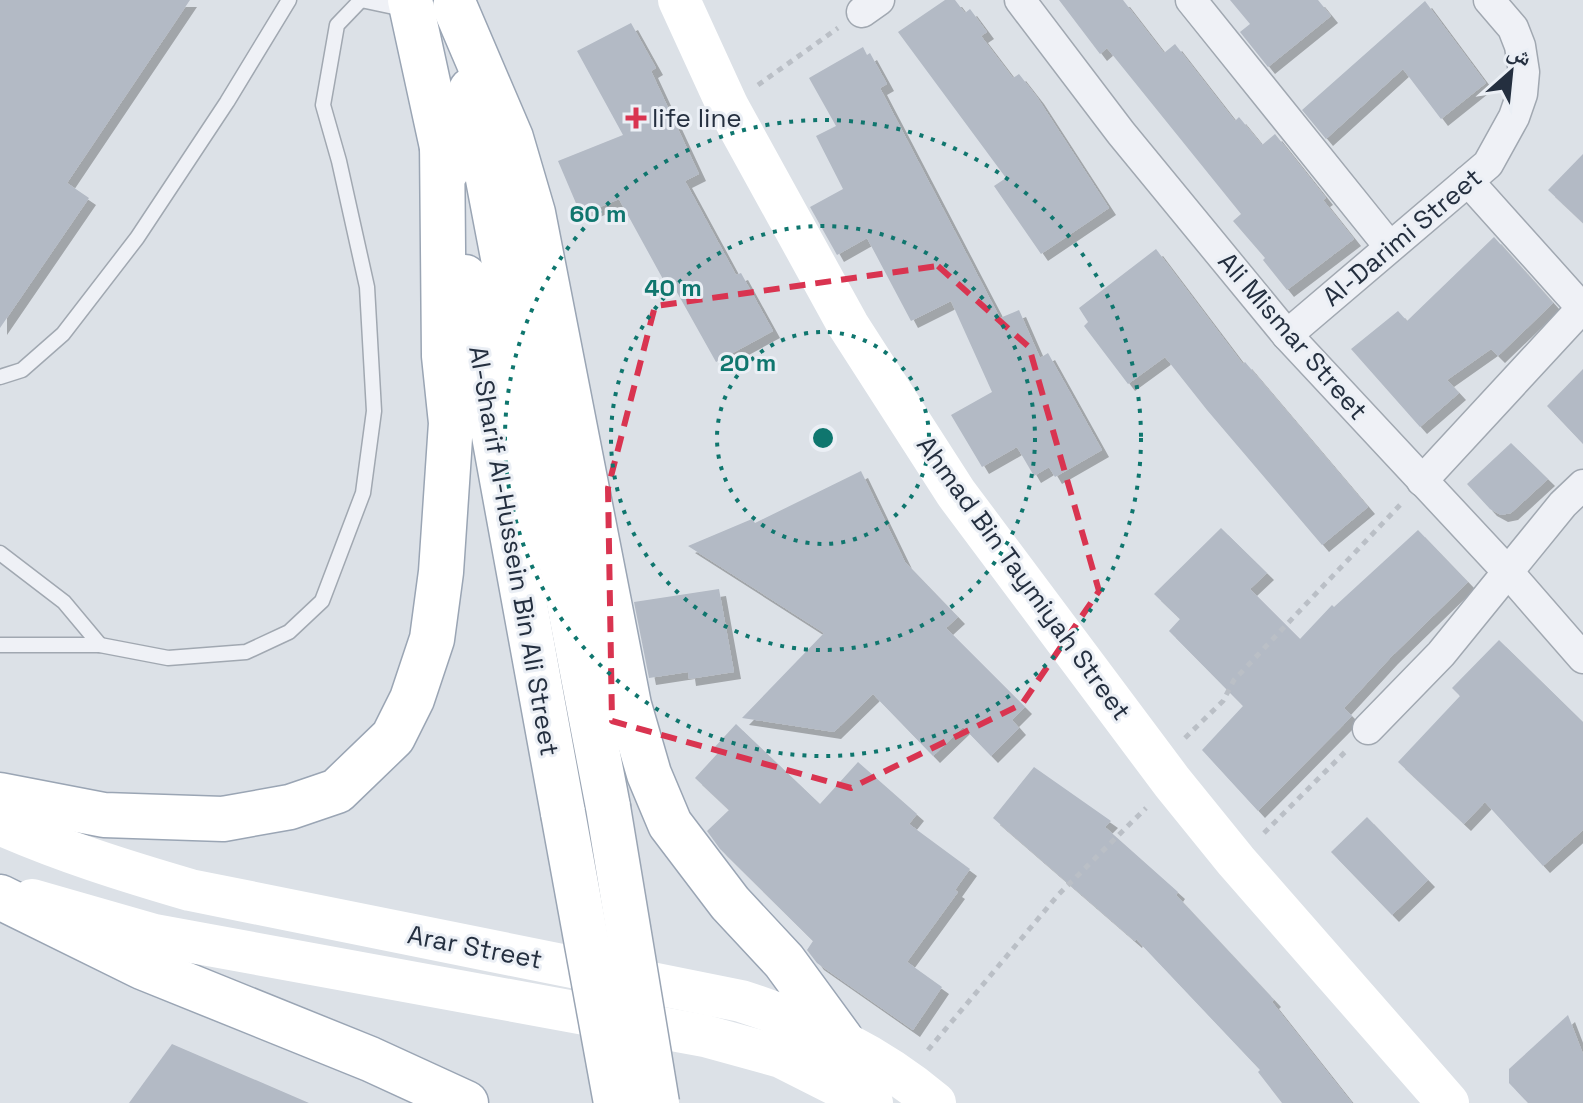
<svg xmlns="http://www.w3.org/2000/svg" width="1583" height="1103" viewBox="0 0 1583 1103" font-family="'Space Grotesk','Noto Naskh Arabic',sans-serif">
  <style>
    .building { fill: #b3bac5; filter: url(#shadow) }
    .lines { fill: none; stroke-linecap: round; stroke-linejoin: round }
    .lane-casing { stroke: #a1a8b1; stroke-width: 17 }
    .street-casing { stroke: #a1a8b1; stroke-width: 33 }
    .primary-casing { stroke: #9aa5b4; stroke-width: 47 }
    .path { stroke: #babfc6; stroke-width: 5; stroke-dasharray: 6 6; stroke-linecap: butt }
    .lane { stroke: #eff1f6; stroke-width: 14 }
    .street { stroke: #eff1f6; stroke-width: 30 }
    .secondary { stroke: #fff; stroke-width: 42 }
    .primary { stroke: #fff; stroke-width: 44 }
    .primary-bridge-casing { stroke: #9aa5b4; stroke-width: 47; stroke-linecap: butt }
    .primary-bridge { stroke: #fff; stroke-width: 44 }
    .marked { fill: none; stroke: #d93450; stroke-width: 6; stroke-dasharray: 16 10; stroke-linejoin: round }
    .ring { fill: none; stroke: #0f766e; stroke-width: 4; stroke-dasharray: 4 8 }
    .poi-dot { fill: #d93450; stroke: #ebeff5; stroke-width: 3 }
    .labels { text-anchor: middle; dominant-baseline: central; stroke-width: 6; stroke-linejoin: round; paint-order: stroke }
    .poi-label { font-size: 26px; fill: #242f3f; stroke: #ebeff5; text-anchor: start }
    .street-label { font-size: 26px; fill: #242f3f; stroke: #ebeff5 }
    .centre { fill: #0f766e; stroke: #ebeff5; stroke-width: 4 }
    .ring-label { font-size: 24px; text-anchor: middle; font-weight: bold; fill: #0f766e; stroke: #ebeff5; stroke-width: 6; stroke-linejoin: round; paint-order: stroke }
  </style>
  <defs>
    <filter id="shadow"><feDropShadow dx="7" dy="7" stdDeviation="0" flood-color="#0004"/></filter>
  </defs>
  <rect width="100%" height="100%" fill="#dce1e7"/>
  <!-- building -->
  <g class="building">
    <polygon points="0,0 190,0 67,183 89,198 0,328"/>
    <polygon points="945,0 955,0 965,13 970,9 987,32 981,36 1013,78 1019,74 1037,97 1109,208 1041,254 994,186 1006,178 898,32"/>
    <polygon points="1059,0 1123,0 1164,53 1175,44 1235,121 1239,117 1262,145 1275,134 1326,198 1323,200 1354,239 1287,290 1263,260 1265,258 1233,221 1241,214 1107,48 1100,54"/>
    <polygon points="1230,0 1318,0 1331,16 1268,67 1240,32 1250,24"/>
    <polygon points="1425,1 1486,83 1441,119 1403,69 1326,139 1302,110"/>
    <polygon points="631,23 656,68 651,71 699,174 685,181 736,275 741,273 773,331 716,362 669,278 664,281 619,199 581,215 558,161 623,135 577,51"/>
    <polygon points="863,47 867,55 870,53 887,84 880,88 1000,318 1019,310 1040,358 1048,353 1102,450 1055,477 1049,467 1034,476 1017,447 982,467 951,415 992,392 951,301 911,321 867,238 837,255 810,207 843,189 816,136 836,126 809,78"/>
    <polygon points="1583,154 1583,223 1548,190"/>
    <polygon points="1494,237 1553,303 1498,356 1491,349 1447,380 1459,393 1420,427 1351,349 1398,311 1407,321"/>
    <polygon points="1156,249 1243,364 1245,362 1368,507 1322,545 1207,410 1165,357 1128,384 1084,326 1088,322 1079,308"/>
    <polygon points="1583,369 1583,444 1547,406"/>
    <polygon points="1511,443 1548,479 1511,513 1501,515 1490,509 1467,484"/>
    <polygon points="861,471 905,562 958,617 946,628 1025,707 1012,720 1019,728 991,756 963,727 933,756 873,694 834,732 742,718 824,633 688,546 752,519 755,523"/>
    <polygon points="1221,528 1267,573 1250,589 1300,639 1332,605 1334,607 1418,530 1468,582 1391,657 1344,708 1352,716 1258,811 1202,750 1243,706 1169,631 1180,619 1154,594"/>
    <polygon points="719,589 734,672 689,679 688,672 649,678 634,602"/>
    <polygon points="1499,640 1583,722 1583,830 1543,866 1485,802 1464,824 1398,762 1460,696 1452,688"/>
    <polygon points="736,724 820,804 858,762 917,814 909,824 970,869 955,890 958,892 907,962 942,987 913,1030 817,963 807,950 813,941 720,849 707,831 729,810 695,778 718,753 713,749"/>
    <polygon points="1034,767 1111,821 1105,827 1178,892 1176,895 1274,1000 1272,1002 1352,1103 1282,1103 1258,1072 1260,1070 1136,939 1135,941 993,818"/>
    <polygon points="1367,817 1428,880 1392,915 1331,852"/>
    <polygon points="1568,1015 1583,1054 1583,1103 1528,1103 1509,1083 1509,1069"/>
    <polygon points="172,1044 309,1103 129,1103"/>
  </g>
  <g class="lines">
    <!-- lane casing -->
    <g class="lane-casing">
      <g id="lane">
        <polyline points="0,377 22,370 63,334 137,238 227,102 289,0"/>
        <polyline points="0,553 64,602 100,645"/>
        <polyline points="0,645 100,645 168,658 246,652 289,632 322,601 363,493 374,411 367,287 339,161 323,105 337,25 361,0 408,10"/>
      </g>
    </g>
    <!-- street casing -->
    <g class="street-casing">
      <g id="street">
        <polyline points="1020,0 1121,133 1287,335 1508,572 1583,658"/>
        <polyline points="1191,0 1389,246"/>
        <polyline points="862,12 879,0"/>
        <polyline points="1468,181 1582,308"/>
        <polyline points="1287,335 1488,164 1514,117 1522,94 1524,72 1520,46 1513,28 1489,0"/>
        <polyline points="1422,481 1583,307"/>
        <polyline points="1368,729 1441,654 1563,504 1583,485"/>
      </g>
    </g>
    <!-- primary casing -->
    <g class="primary-casing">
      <g id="primary">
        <polyline points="410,0 447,170"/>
        <polyline points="455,7 511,138 533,213 629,705 649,774 670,824 730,903 784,961 841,1039"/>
        <polyline points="471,90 608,807"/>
        <polyline points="465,277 563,813"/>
        <polyline points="0,795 104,815 223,819 290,807 337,791 393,737 412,699 432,639 441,572 451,423 444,356 442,141"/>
        <polyline points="0,897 142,967 370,1059 466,1103"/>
      </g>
    </g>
    <!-- path -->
    <g class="path">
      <polyline points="758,85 838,28"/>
      <polyline points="1185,738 1223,701 1234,680 1400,505"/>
      <polyline points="1264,833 1347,750"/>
      <polyline points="928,1050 1058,895 1146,808"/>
    </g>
    <!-- lane -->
    <use href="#lane" class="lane"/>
    <!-- street -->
    <use href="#street" class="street"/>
    <!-- secondary -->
    <g class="secondary">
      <polyline points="679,0 728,107 848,325 956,493 1172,782 1236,861 1448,1103"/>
      <path d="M 0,824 C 61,851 125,871 190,890 L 741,1001 C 812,1024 877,1054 935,1103"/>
      <polyline points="32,900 154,935 705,1036 781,1057 872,1103"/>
    </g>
    <!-- primary -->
    <use href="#primary" class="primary"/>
    <!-- primary-bridge casing -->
    <g class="primary-bridge-casing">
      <g id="primary-bridge">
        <polyline points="608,807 657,1103"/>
        <polyline points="563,813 616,1103"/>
      </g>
    </g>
    <!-- primary-bridge -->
    <use href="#primary-bridge" class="primary-bridge"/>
  </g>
  <!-- marked area -->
  <path class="marked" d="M 938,266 L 1029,347 L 1099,591 L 1022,704 L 851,788 L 612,721 L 608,488 L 655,306 Z"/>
  <!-- distance rings -->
  <g class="ring">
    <circle cx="823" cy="438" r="106"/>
    <circle cx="823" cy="438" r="212"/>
    <circle cx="823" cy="438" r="318"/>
  </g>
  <!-- markers -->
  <path class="poi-dot" d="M632 106h8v8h8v8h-8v8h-8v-8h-8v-8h8z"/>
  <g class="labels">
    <!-- poi labels -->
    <g class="poi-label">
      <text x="652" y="118">life line</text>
    </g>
    <!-- street labels -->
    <g class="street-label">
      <text transform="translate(1402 237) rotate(-40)">Al-Darimi Street</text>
      <text transform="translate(1293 336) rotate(49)">Ali Mismar Street</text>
      <text transform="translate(514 551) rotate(80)">Al-Sharif Al-Hussein Bin Ali Street</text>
      <text transform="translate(1024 578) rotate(54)">Ahmad Bin Taymiyah Street</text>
      <text transform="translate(475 947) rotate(11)">Arar Street</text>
    </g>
  </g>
  <circle cx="823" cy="438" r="12" class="centre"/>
  <g class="ring-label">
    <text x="598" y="222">60 m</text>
    <text x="673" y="296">40 m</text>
    <text x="748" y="371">20 m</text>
  </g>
  <!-- north arrow -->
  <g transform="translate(1511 72) rotate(27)" stroke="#ebeff5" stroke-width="6" paint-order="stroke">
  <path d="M0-6L14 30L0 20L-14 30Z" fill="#242f3f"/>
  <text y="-12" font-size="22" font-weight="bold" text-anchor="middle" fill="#242f3f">ش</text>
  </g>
</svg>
